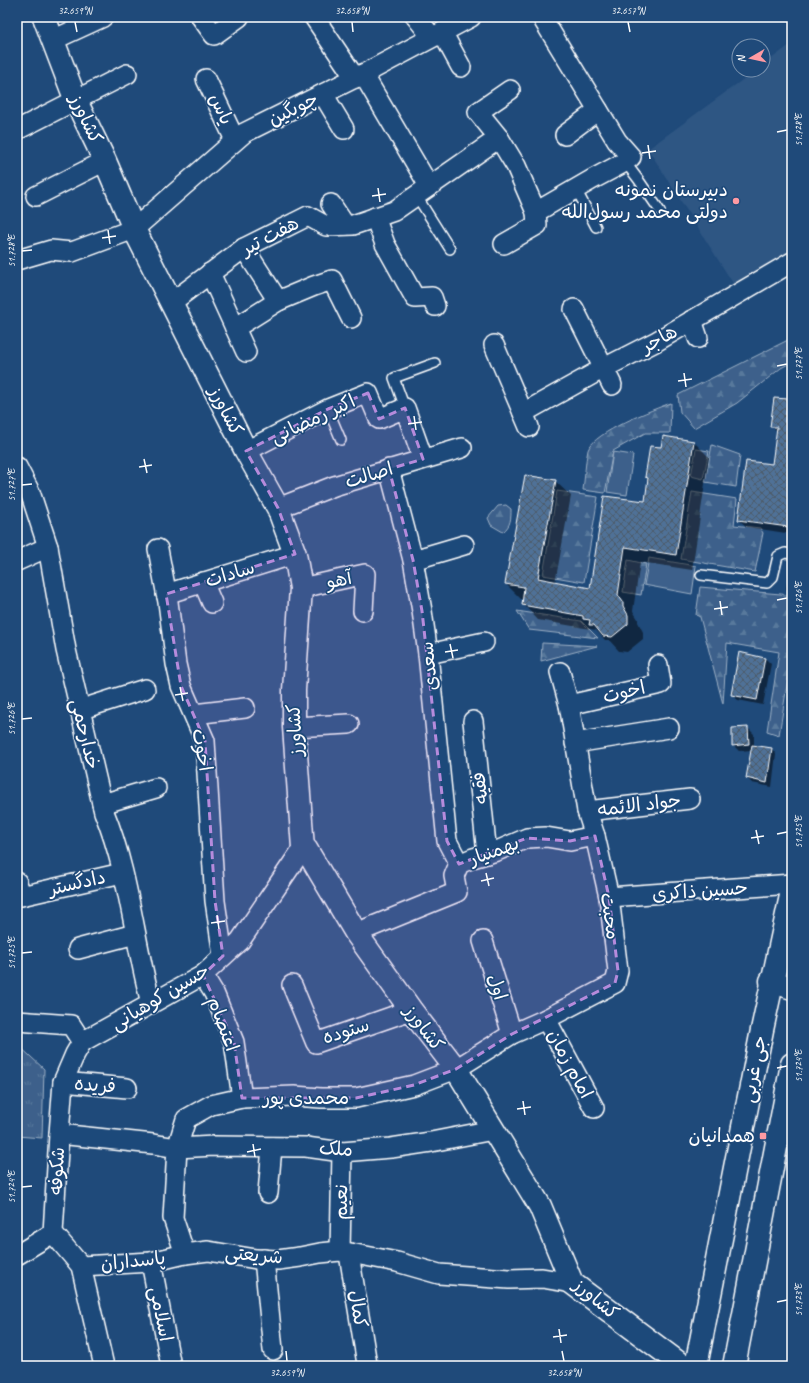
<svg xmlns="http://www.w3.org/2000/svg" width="809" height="1383" viewBox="0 0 809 1383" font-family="Caveat,'Playpen Sans Arabic',sans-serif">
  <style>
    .built { fill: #2e5683 }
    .grass { fill: #3c618b; stroke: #9eb0c5 }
    .forest { fill: url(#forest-firs); stroke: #9eb0c5 }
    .park { fill: url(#park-tufts); stroke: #9eb0c5 }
    .shadow { fill: #0007 }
    .building { fill: url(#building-cross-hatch); stroke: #fff }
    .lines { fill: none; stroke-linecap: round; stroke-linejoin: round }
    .service-casing { stroke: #fff; stroke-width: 12 }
    .minor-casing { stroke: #fff; stroke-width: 22 }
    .tertiary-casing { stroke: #fff; stroke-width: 25 }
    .secondary-casing { stroke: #fff; stroke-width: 25 }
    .primary-casing { stroke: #fff; stroke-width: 25 }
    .service { stroke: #1f4a7a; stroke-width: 9 }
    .minor { stroke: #1f4a7a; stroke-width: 19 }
    .tertiary { stroke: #1f4a7a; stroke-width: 22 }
    .secondary { stroke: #1f4a7a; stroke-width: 22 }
    .primary { stroke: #1f4a7a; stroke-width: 22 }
    .marked { fill: #b68bdc; fill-opacity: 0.2; stroke: #b68bdc; stroke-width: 3; stroke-dasharray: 8 5; stroke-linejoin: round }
    .ticks { fill: none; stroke: #fff; stroke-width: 1.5 }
    .poi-dot { fill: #ff9aa2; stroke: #1f4a7a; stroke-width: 1.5 }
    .labels { text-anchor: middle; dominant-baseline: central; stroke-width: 3.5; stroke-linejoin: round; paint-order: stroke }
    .street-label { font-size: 19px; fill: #fff; stroke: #1f4a7a }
    .poi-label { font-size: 19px; fill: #fff; stroke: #1f4a7a; text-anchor: end }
    .neatline { fill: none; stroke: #fff; stroke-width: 1.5 }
    .ticks-label { font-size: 10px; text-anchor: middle; fill: #fff }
  </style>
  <defs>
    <pattern id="forest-firs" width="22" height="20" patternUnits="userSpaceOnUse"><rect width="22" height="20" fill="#3c618b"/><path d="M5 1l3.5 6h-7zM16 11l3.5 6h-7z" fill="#59799c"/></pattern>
    <pattern id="park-tufts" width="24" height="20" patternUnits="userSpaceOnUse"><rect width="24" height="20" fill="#3c618b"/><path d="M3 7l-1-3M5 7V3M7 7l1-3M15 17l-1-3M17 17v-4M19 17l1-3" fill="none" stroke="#59799c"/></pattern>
    <pattern id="building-cross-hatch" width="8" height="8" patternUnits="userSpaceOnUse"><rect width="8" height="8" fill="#507197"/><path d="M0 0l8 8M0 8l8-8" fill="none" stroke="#4e5b6a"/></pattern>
  </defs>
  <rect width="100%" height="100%" fill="#1f4a7a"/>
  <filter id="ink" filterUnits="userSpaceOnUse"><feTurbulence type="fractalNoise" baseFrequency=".025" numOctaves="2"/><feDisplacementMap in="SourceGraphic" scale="8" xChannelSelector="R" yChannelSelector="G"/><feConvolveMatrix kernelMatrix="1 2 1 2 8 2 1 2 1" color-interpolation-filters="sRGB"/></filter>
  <g filter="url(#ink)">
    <!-- built -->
    <polygon class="built" points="790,45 792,50 792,252 736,288 648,149 756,70 763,70 763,65"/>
    <!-- grass -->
    <g class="grass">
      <polygon points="696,449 709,451 703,479 691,476"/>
      <polygon points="613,452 633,455 627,495 607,492"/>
      <polygon points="649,558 696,566 692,594 644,585"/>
    </g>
    <!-- forest -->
    <g class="forest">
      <polygon points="792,338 792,362 781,368 737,403 694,428 680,412 678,395"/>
      <path d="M 671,403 L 670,433 L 645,433 L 613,451 L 605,493 L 583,490 C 585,477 585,462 588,450 C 594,432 654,409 671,403 Z"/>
      <polygon points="712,445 740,455 736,487 705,482"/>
      <polygon points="557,491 598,497 584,582 543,575"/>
      <polygon points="692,492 737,499 734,525 760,528 763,533 755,572 681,559"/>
      <path d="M 506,505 L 511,509 C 511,519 511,525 503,532 L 491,525 L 488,518 L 498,506 Z"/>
      <polygon points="628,560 646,564 641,595 623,592"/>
      <polygon points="700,587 792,595 792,654 779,735 767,731 779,652 727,643 723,704 700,617 696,615"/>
      <polygon points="517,611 581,621 598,638 529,630"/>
      <polygon points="542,643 597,646 541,661"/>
    </g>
    <!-- park -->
    <polygon class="park" points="17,1044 44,1069 42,1138 17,1136"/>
    <!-- shadow -->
    <g class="shadow">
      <polygon points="787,400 792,403 792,534 747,527 739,520 773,465 778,432 772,426"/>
      <polygon points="694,442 709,457 692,570 640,562 633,611 638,619 638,622 643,632 643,639 627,652 619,651 609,640 605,640 596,630 538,620 523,604 523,599 521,599 506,584 555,481 571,496 555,583 591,590 645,502 649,479 646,477 662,448"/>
      <polygon points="790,565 792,566 792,595 786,589"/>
      <polygon points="765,658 771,664 763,705 738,700 732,695"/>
      <polygon points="748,728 754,734 754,747 772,749 776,754 772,787 752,783 747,778 752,750 739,751 733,745"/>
    </g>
    <!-- building -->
    <g class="building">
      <polygon points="774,398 788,399 785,422 792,423 792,500 788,527 738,520 746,461 772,464 777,427 770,427"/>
      <polygon points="663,436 694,441 676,555 625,547 618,595 623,602 623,606 628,615 628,624 612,637 603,636 594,625 589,625 590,620 583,619 583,616 522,605 524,587 505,584 525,475 556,480 538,578 590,588 604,496 645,501 648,478 645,477 650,446 661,447"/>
      <polygon points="739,652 765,658 757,700 731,695"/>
      <polygon points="748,727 749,744 732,746 732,728"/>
      <polygon points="752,745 772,748 767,783 746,778"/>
    </g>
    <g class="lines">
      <!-- service casing -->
      <g class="service-casing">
        <g id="service">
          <polyline points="625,162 638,179 660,211"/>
          <polyline points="576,189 596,227"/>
          <polyline points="416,195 450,249"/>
          <polyline points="405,408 394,378 435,363"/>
          <polyline points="328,409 341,440"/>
          <polyline points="701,575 767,583 773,577 778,556 785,553 792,554"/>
        </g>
      </g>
      <!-- minor casing -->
      <g class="minor-casing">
        <g id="minor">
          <polyline points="201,17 214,35 239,17"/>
          <polyline points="314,17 355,78"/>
          <polyline points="416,17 432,37"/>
          <polyline points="442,32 461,67"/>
          <polyline points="53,40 103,17"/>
          <polyline points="363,74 429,186"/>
          <polyline points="206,79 235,140"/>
          <polyline points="510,90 478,112 499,138 516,166 536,212 593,179 625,162 631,157 617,141 544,21"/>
          <polyline points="323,94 344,129"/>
          <polyline points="17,130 127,74"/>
          <polyline points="565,135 598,110"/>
          <polyline points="36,196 105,161"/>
          <polyline points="331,204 345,225"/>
          <polyline points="375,217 385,244 415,298 432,297 435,306"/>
          <polyline points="504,244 537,225 536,212"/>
          <polyline points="244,248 278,301"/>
          <polyline points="17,260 51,250 72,252 134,229 244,133 373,69 471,17"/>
          <polyline points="210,273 246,352"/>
          <polyline points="172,302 244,248 308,216 326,226 353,225 394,211 499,138"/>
          <polyline points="574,309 612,385"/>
          <polyline points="692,320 698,338"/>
          <polyline points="235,328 278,301 314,286 332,280 351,318"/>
          <polyline points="494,345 529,427"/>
          <polyline points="523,413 604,368 657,341 792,262"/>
          <polyline points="246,451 328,409 368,393 379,419 405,408 423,459"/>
          <path d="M 17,467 L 30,492 L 48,547 L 66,650 L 104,812 C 129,873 134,940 151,1003"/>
          <polyline points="389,469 413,560 422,611 428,654 447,841 459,864"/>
          <polyline points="278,508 334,486 462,448"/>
          <polyline points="158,549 168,602 176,664 181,686 205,741 215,901 223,956"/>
          <polyline points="413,560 464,545"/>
          <polyline points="17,561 48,547"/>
          <polyline points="203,582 212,603"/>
          <polyline points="301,588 365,574 363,611"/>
          <polyline points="166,594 295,554"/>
          <polyline points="428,654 484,642"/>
          <polyline points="569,705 661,684 658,665"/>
          <polyline points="79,710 145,689"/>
          <polyline points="194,714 245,708"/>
          <polyline points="473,721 487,854"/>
          <polyline points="294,727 349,724"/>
          <polyline points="575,743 669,728"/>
          <polyline points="102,804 156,788"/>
          <polyline points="587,811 690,799"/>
          <polyline points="17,882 21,896 122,873"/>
          <polyline points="609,897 792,884"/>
          <polyline points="356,933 457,892 454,876 459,864 473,858 497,851 527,838 546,837 570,841 595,836"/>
          <polyline points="483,941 512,1034"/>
          <polyline points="78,949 135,934"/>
          <polyline points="203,975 214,993 234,1042 242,1098"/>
          <polyline points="292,985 316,1043 411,1010"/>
          <polyline points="546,1019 594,1108"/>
          <polyline points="17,1021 71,1025 82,1042 75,1054 63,1082 59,1134 53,1233 81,1266 104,1366"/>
          <polyline points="82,1042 203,975 240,941 303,848"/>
          <polyline points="63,1082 127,1088"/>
          <polyline points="493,1130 431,1142 391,1148 342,1152 306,1147 214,1146 177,1148 186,1119 211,1105 242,1098 294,1096 321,1098 356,1098 414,1085 456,1069 512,1034 546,1019 615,983 618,971 609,897 595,836 587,811 569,705 560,672"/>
          <polyline points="59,1134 153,1144 177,1148 173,1218 185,1254 208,1251 256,1259 278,1260 300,1257 320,1253 340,1251 397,1262 439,1274 509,1279 542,1278 572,1283"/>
          <polyline points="268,1193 272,1147"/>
          <polyline points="340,1251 342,1152"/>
          <polyline points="349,1254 367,1364"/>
          <polyline points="17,1255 53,1233"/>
          <polyline points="264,1259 273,1350"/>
          <polyline points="151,1262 171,1366"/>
          <polyline points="81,1266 151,1262 185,1254"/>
        </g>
      </g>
      <!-- tertiary casing -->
      <g class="tertiary-casing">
        <polyline id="tertiary" points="44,17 76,101 105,161 134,229 246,451 278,508 295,554 301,588 294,690 294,727 303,848 306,849 356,933 411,1010 456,1069 540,1206 572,1283 683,1366"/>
      </g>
      <!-- secondary casing -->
      <g class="secondary-casing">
        <polyline id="secondary" points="771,981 792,988"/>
      </g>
      <!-- primary casing -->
      <g class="primary-casing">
        <g id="primary">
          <polyline points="696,1366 762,1030 792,891"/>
          <polyline points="734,1366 792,1064"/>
        </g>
      </g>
      <!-- service -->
      <use href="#service" class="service"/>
      <!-- minor -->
      <use href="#minor" class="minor"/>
      <!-- tertiary -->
      <use href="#tertiary" class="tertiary"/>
      <!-- secondary -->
      <use href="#secondary" class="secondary"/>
      <!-- primary -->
      <use href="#primary" class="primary"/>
    </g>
  </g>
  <!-- marked area -->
  <path class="marked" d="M 368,393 L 379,419 L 405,408 L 423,459 L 389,469 L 413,560 L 422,611 L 447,841 L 459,864 L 527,838 L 570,841 L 595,836 L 609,897 L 618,971 L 615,983 L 512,1034 L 456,1069 L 414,1085 L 356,1098 L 242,1098 L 234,1042 L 203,975 L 223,956 L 215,901 L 205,741 L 181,686 L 166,594 L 295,554 L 278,508 L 246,451 L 328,409 Z"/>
  <!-- ticks -->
  <path class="ticks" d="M 75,22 L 77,32M 352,22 L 353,32M 628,22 L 630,32M 777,132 L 787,130M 648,145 L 650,159M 642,153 L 656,151M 378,188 L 380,202M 372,196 L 386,194M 108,230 L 110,244M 102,238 L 116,236M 22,251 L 32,250M 777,366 L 787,364M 684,373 L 686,387M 678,381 L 692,379M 414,416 L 416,430M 408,424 L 422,422M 144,459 L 147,473M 139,467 L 152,465M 22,485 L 32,484M 777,600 L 787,598M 720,601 L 722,615M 714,609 L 728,607M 450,644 L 453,658M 445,652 L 458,650M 180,687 L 183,701M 175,695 L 188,693M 22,719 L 32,718M 756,830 L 759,844M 777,834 L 787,832M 751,838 L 764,836M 486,873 L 489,886M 481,881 L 494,878M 217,915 L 219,929M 211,923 L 225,921M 22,953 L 32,952M 777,1068 L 787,1066M 523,1101 L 525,1115M 517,1109 L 531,1107M 253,1144 L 255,1157M 247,1152 L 261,1149M 22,1187 L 32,1186M 777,1302 L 787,1300M 559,1329 L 561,1343M 553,1337 L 567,1335M 286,1351 L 287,1361M 562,1351 L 564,1361"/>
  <!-- markers -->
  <g class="poi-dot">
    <circle cx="736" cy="201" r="4"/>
    <rect x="759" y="1132" width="8" height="8" rx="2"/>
  </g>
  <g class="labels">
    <!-- street labels -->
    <g class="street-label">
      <text transform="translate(221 109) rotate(65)">یاس</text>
      <text transform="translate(293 109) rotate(-26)">چوبگین</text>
      <text transform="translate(86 119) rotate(65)">کشاورز</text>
      <text transform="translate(270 236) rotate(-28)">هفت تیر</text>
      <text transform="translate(659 339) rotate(-29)">هاجر</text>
      <text transform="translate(226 411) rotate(63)">کشاورز</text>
      <text transform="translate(313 419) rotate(-25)">اکبر رمضانی</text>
      <text transform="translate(369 475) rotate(-17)">اصالت</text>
      <text transform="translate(230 574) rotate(-17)">سادات</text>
      <text transform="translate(339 580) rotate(-12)">آهو</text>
      <text transform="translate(429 666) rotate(-96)">سعدی</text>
      <text transform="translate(624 692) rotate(-13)">اخوت</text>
      <text transform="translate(295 730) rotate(-93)">کشاورز</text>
      <text transform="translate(85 734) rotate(76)">خدارحمی</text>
      <text transform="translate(202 750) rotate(80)">اخوت</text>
      <text transform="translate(480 788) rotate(-96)">فقیه</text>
      <text transform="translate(639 805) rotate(-7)">جواد الائمه</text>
      <text transform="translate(494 851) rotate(-20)">بهمنیار</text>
      <text transform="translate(77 883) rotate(-13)">دادگستر</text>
      <text transform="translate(700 891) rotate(-4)">حسین ذاکری</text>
      <text transform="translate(610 916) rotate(82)">محبت</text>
      <text transform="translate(497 987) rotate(73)">اول</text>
      <text transform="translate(160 997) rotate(-31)">حسین کوهیانی</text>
      <text transform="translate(223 1024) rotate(70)">اعتصام</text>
      <text transform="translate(424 1028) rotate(53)">کشاورز</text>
      <text transform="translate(346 1031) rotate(-17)">ستوده</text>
      <text transform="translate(570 1064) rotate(62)">امام زمان</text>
      <text transform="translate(754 1069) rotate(-79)">جی غربی</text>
      <text transform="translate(95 1085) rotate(5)">فریده</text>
      <text x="306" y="1098">محمدی پور</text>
      <text transform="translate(336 1149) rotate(3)">ملک</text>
      <text transform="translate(57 1171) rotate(-87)">شکوفه</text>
      <text transform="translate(341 1202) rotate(-89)">نعیم</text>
      <text transform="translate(254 1255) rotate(5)">شریعتی</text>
      <text transform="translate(133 1261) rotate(-6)">پاسداران</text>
      <text transform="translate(596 1299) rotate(40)">کشاورز</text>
      <text transform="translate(358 1309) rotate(81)">کمال</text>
      <text transform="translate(161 1314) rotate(79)">اسلامی</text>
    </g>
    <!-- poi labels -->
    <g class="poi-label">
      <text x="728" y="190">دبیرستان نمونه<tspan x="728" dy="22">دولتی محمد رسول‌الله</tspan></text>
      <text x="755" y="1136">همدانیان</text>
    </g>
  </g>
  <!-- margin -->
  <rect width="809" height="1383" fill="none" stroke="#1f4a7a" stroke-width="44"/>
  <!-- north arrow -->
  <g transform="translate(751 58) rotate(261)"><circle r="19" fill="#1f4a7a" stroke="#7992af"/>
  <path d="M0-3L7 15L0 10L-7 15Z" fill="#ff9aa2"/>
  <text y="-6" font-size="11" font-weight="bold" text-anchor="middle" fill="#ffffff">N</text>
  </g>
  <rect x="22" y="22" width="765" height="1339" class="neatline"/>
  <g class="ticks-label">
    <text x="75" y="14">32.659°N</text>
    <text x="352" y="14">32.658°N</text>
    <text x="628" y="14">32.657°N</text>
    <text transform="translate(798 130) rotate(-90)" y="4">51.728°E</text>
    <text transform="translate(11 251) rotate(-90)" y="4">51.728°E</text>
    <text transform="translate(798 364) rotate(-90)" y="4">51.727°E</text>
    <text transform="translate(11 485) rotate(-90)" y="4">51.727°E</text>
    <text transform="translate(798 598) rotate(-90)" y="4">51.726°E</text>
    <text transform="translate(11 719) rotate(-90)" y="4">51.726°E</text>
    <text transform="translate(798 832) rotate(-90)" y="4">51.725°E</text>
    <text transform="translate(11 953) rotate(-90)" y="4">51.725°E</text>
    <text transform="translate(798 1066) rotate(-90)" y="4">51.724°E</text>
    <text transform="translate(11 1187) rotate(-90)" y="4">51.724°E</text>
    <text transform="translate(798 1300) rotate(-90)" y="4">51.723°E</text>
    <text x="287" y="1376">32.659°N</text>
    <text x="564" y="1376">32.658°N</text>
  </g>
</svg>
